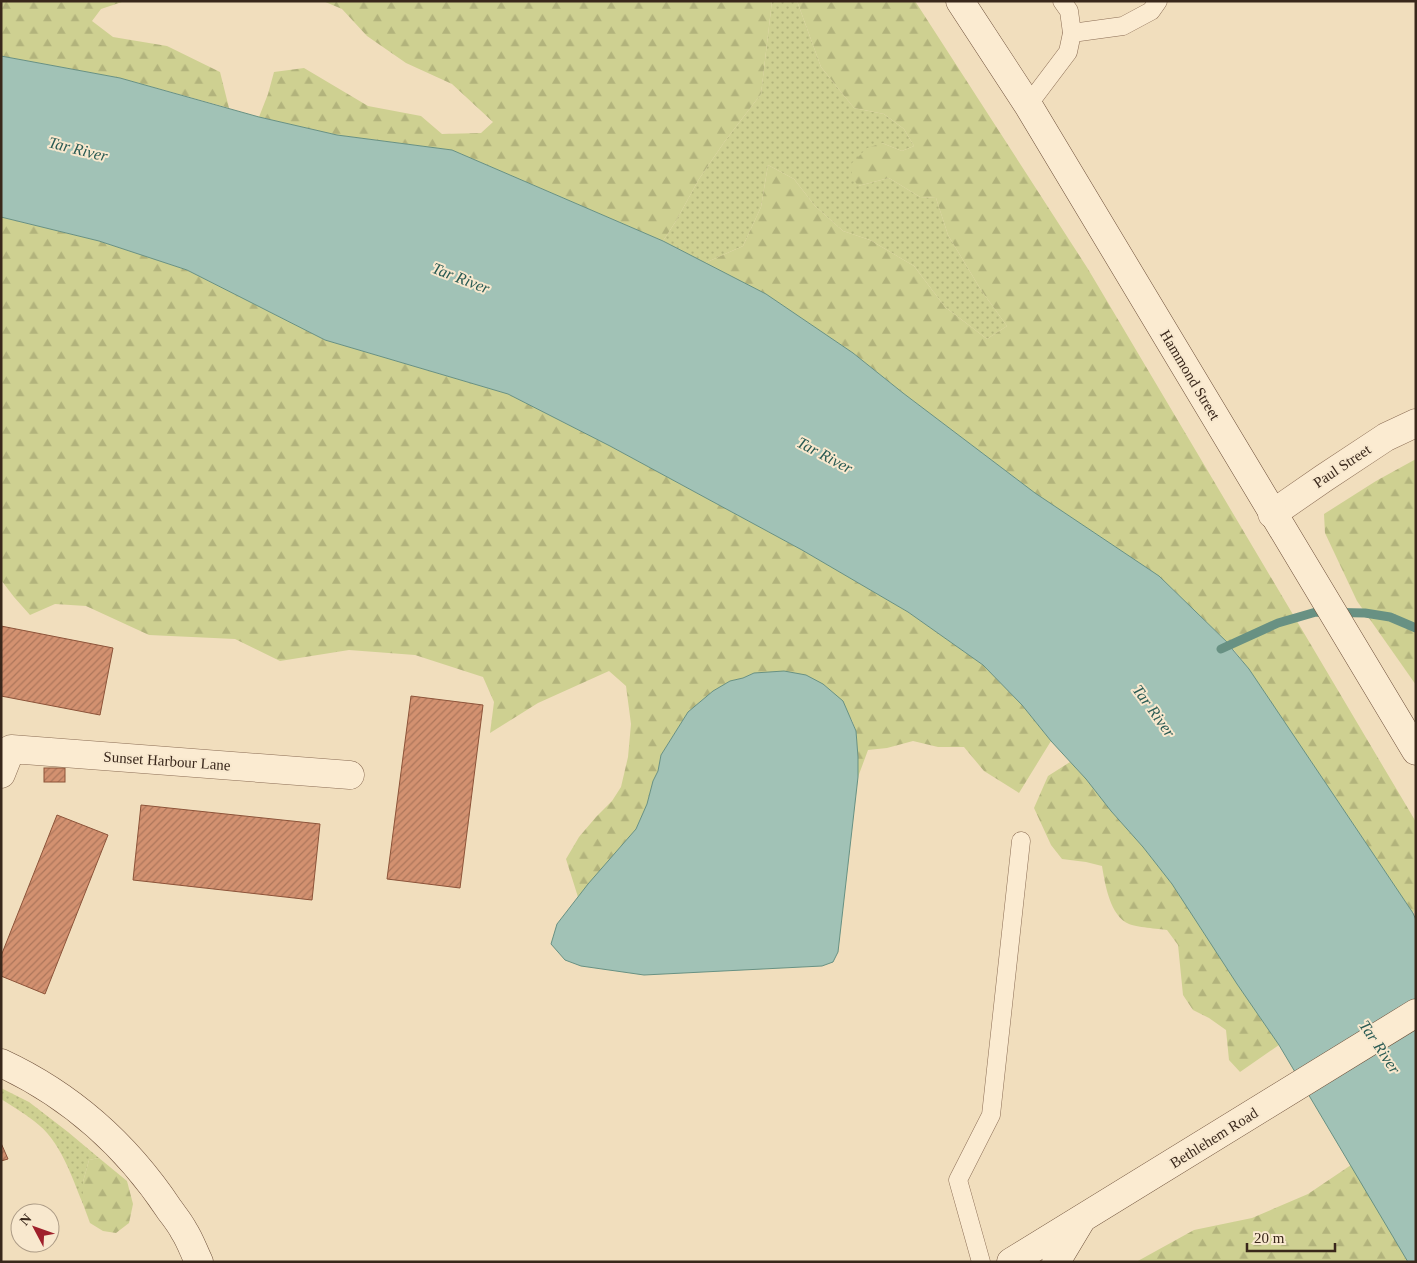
<svg xmlns="http://www.w3.org/2000/svg" width="1417" height="1263" viewBox="0 0 1417 1263" font-family="Georgia,serif">
  <style>
    .grass { fill: url(#grass-dots) }
    .forest { fill: url(#forest-firs) }
    .water { fill: #a1c2b6; stroke: #689183 }
    .lines { fill: none; stroke-linecap: round; stroke-linejoin: round }
    .stream { stroke: #689183; stroke-width: 9 }
    .building { fill: url(#building-hatch); stroke: #8c5339 }
    .lane-casing { stroke: #8b6d55; stroke-width: 19 }
    .street-casing { stroke: #8b6d55; stroke-width: 29 }
    .secondary-casing { stroke: #6c4e38; stroke-width: 29 }
    .lane { stroke: #fbebd1; stroke-width: 18 }
    .street { stroke: #fbebd1; stroke-width: 28 }
    .secondary { stroke: #fbebd1; stroke-width: 28 }
    .labels { text-anchor: middle; dominant-baseline: central; stroke-width: 4; stroke-linejoin: round; paint-order: stroke }
    .street-label { font-size: 15px; fill: #39271b; stroke: #f8e8ce }
    .water-label { font-size: 16px; font-style: italic; fill: #295a53; stroke: #f8e8ce }
  </style>
  <defs>
    <pattern id="grass-dots" width="8" height="8" patternUnits="userSpaceOnUse" patternTransform="scale(1.25)"><rect width="8" height="8" fill="#ced091"/><path d="M2 2h.1M6 6h.1" fill="none" stroke="#b2b37c" stroke-width="1.8" stroke-linecap="round"/></pattern>
    <pattern id="forest-firs" width="22" height="20" patternUnits="userSpaceOnUse" patternTransform="scale(1.25)"><rect width="22" height="20" fill="#ced091"/><path d="M5 1l3.5 6h-7zM16 11l3.5 6h-7z" fill="#b2b37c"/></pattern>
    <pattern id="building-hatch" width="6" height="6" patternUnits="userSpaceOnUse" patternTransform="scale(1.25)"><rect width="6" height="6" fill="#d39170"/><path d="M-1 1l2-2M0 6l6-6M5 7l2-2" fill="none" stroke="#ac765b"/></pattern>
  </defs>
  <rect width="100%" height="100%" fill="#f1debd"/>
  <!-- grass -->
  <g class="grass">
    <polygon points="772,1 797,1 821,67 854,108 884,114 904,129 914,146 902,151 882,143 858,186 889,178 920,197 936,198 948,235 981,290 1007,326 987,339 945,307 914,266 870,240 843,231 815,206 794,179 768,165 761,207 743,246 705,263 663,241 676,221 699,179 725,141 761,94"/>
    <path d="M 1,1088 L 29,1102 L 68,1132 L 99,1158 L 89,1160 L 83,1182 L 83,1204 C 71,1175 61,1141 34,1121 C 24,1113 12,1106 1,1099 Z"/>
  </g>
  <!-- forest -->
  <g class="forest">
    <polygon points="1,1 125,1 101,9 92,21 113,37 167,46 220,72 229,108 120,78 1,56"/>
    <polygon points="323,1 772,1 761,94 725,141 699,179 676,221 663,241 452,150 337,135 259,117 268,94 274,72 304,68 368,106 421,116 442,134 481,133 493,122 452,84 406,63 367,36 342,9"/>
    <polygon points="797,1 915,1 1088,269 1416,822 1416,907 1413,913 1249,669 1230,645 1159,576 1035,493 903,393 853,353 766,294 705,263 743,246 761,207 768,165 794,179 815,206 843,231 870,240 914,266 945,307 987,339 1007,326 981,290 948,235 936,198 920,197 889,178 858,186 852,177 852,163 867,148 882,143 902,151 914,146 904,129 884,114 854,108 821,67"/>
    <polygon points="1,217 99,241 187,270 325,340 508,394 610,446 802,550 908,612 983,665 1022,705 1051,741 1019,793 984,771 964,747 938,747 913,741 887,748 868,750 858,777 858,757 856,731 852,720 831,691 823,684 765,673 754,673 743,678 730,681 713,691 688,712 661,755 658,771 653,781 647,804 636,829 578,897 566,859 579,837 596,817 612,801 621,787 628,757 631,724 626,686 609,671 538,703 490,733 494,702 483,677 415,655 349,650 280,661 235,639 149,635 86,606 55,604 30,615 14,597 1,580"/>
    <polygon points="1416,459 1416,685 1357,601 1325,533 1324,514 1376,481"/>
    <path d="M 1070,762 L 1086,779 L 1111,811 L 1143,847 L 1172,884 L 1237,984 L 1279,1045 L 1240,1072 L 1229,1060 L 1226,1030 L 1209,1018 L 1193,1010 L 1183,995 L 1178,945 L 1167,930 C 1159,929 1135,927 1129,924 C 1110,916 1105,884 1102,866 L 1086,862 L 1062,859 L 1051,845 L 1034,808 L 1048,776 Z"/>
    <polygon points="99,1158 127,1181 133,1204 129,1223 116,1233 103,1231 90,1223 83,1204 83,1182 89,1160"/>
    <polygon points="1351,1165 1408,1262 1136,1262 1194,1230 1252,1218 1308,1194"/>
  </g>
  <!-- water -->
  <g class="water">
    <polygon points="1,56 120,78 259,117 337,135 452,150 663,241 766,294 853,353 903,393 1035,493 1159,576 1230,645 1233,650 1249,669 1413,913 1416,920 1416,1262 1408,1262 1279,1045 1237,984 1172,884 1143,847 1111,811 1086,779 1051,741 1022,705 983,665 908,612 802,550 610,446 508,394 325,340 187,270 99,241 1,217"/>
    <polygon points="784,671 806,675 823,684 843,701 856,731 858,757 858,777 838,952 833,962 822,966 644,975 581,966 565,960 551,944 557,924 588,884 636,829 647,804 653,781 658,771 661,755 688,712 713,691 730,681 743,678 754,673"/>
  </g>
  <g class="lines">
    <!-- stream -->
    <polyline class="stream" points="1221,649 1278,623 1316,612 1365,613 1390,617 1416,628"/>
  </g>
  <!-- building -->
  <g class="building">
    <polygon points="1,626 113,648 100,715 1,696"/>
    <polygon points="411,696 483,705 460,888 387,879"/>
    <rect x="44" y="768" width="21" height="14"/>
    <polygon points="141,805 320,824 312,900 133,880"/>
    <polygon points="57,815 108,835 45,994 1,976 1,956"/>
    <polygon points="1,1143 8,1159 1,1161"/>
  </g>
  <g class="lines">
    <!-- lane casing -->
    <g class="lane-casing">
      <g id="lane">
        <polyline points="1072,33 1123,26 1151,11 1158,1"/>
        <polyline points="1028,105 1068,52 1072,33 1069,11 1062,1"/>
        <polyline points="981,1262 958,1180 991,1115 1021,841"/>
      </g>
    </g>
    <!-- street casing -->
    <g class="street-casing">
      <g id="street">
        <polyline points="1272,514 1324,478 1386,437 1416,423"/>
        <polyline points="1,774 11,749 350,775"/>
      </g>
    </g>
    <!-- secondary casing -->
    <g class="secondary-casing">
      <g id="secondary">
        <polyline points="960,1 1028,105 1416,751"/>
        <path d="M 1,1063 C 70,1095 127,1146 169,1209 C 174,1216 180,1223 184,1231 C 190,1240 194,1252 199,1262"/>
        <polyline points="1011,1262 1416,1013"/>
        <polyline points="1056,1262 1080,1222"/>
      </g>
    </g>
    <!-- lane -->
    <use href="#lane" class="lane"/>
    <!-- street -->
    <use href="#street" class="street"/>
    <!-- secondary -->
    <use href="#secondary" class="secondary"/>
  </g>
  <g class="labels">
    <!-- street labels -->
    <g class="street-label">
      <text transform="translate(1190 375) rotate(59)">Hammond Street</text>
      <text transform="translate(1342 466) rotate(-34)">Paul Street</text>
      <text transform="translate(167 761) rotate(4)">Sunset Harbour Lane</text>
      <text transform="translate(1214 1138) rotate(-32)">Bethlehem Road</text>
    </g>
    <!-- water labels -->
    <g class="water-label">
      <text transform="translate(78 149) rotate(14)">Tar River</text>
      <text transform="translate(461 278) rotate(21)">Tar River</text>
      <text transform="translate(825 455) rotate(28)">Tar River</text>
      <text transform="translate(1154 711) rotate(54)">Tar River</text>
      <text transform="translate(1380 1047) rotate(56)">Tar River</text>
    </g>
  </g>
  <!-- border -->
  <rect width="1417" height="1263" fill="none" stroke="#39271b" stroke-width="5"/>
  <!-- north arrow -->
  <g transform="translate(35 1228) rotate(311)"><circle r="24" fill="#f8e8ce" stroke="#ac9b86"/>
  <path d="M0-4L9 19L0 12L-9 19Z" fill="#9f202b"/>
  <text y="-8" font-size="14" font-weight="bold" text-anchor="middle" fill="#39271b">N</text>
  </g>
  <!-- scale -->
  <path d="M1247 1243v8h88v-8" fill="none" stroke="#39271b" stroke-width="2.5"/>
  <text x="1254" y="1243" font-size="15" fill="#39271b" stroke="#f8e8ce" stroke-width="4" paint-order="stroke">20 m</text>
</svg>
